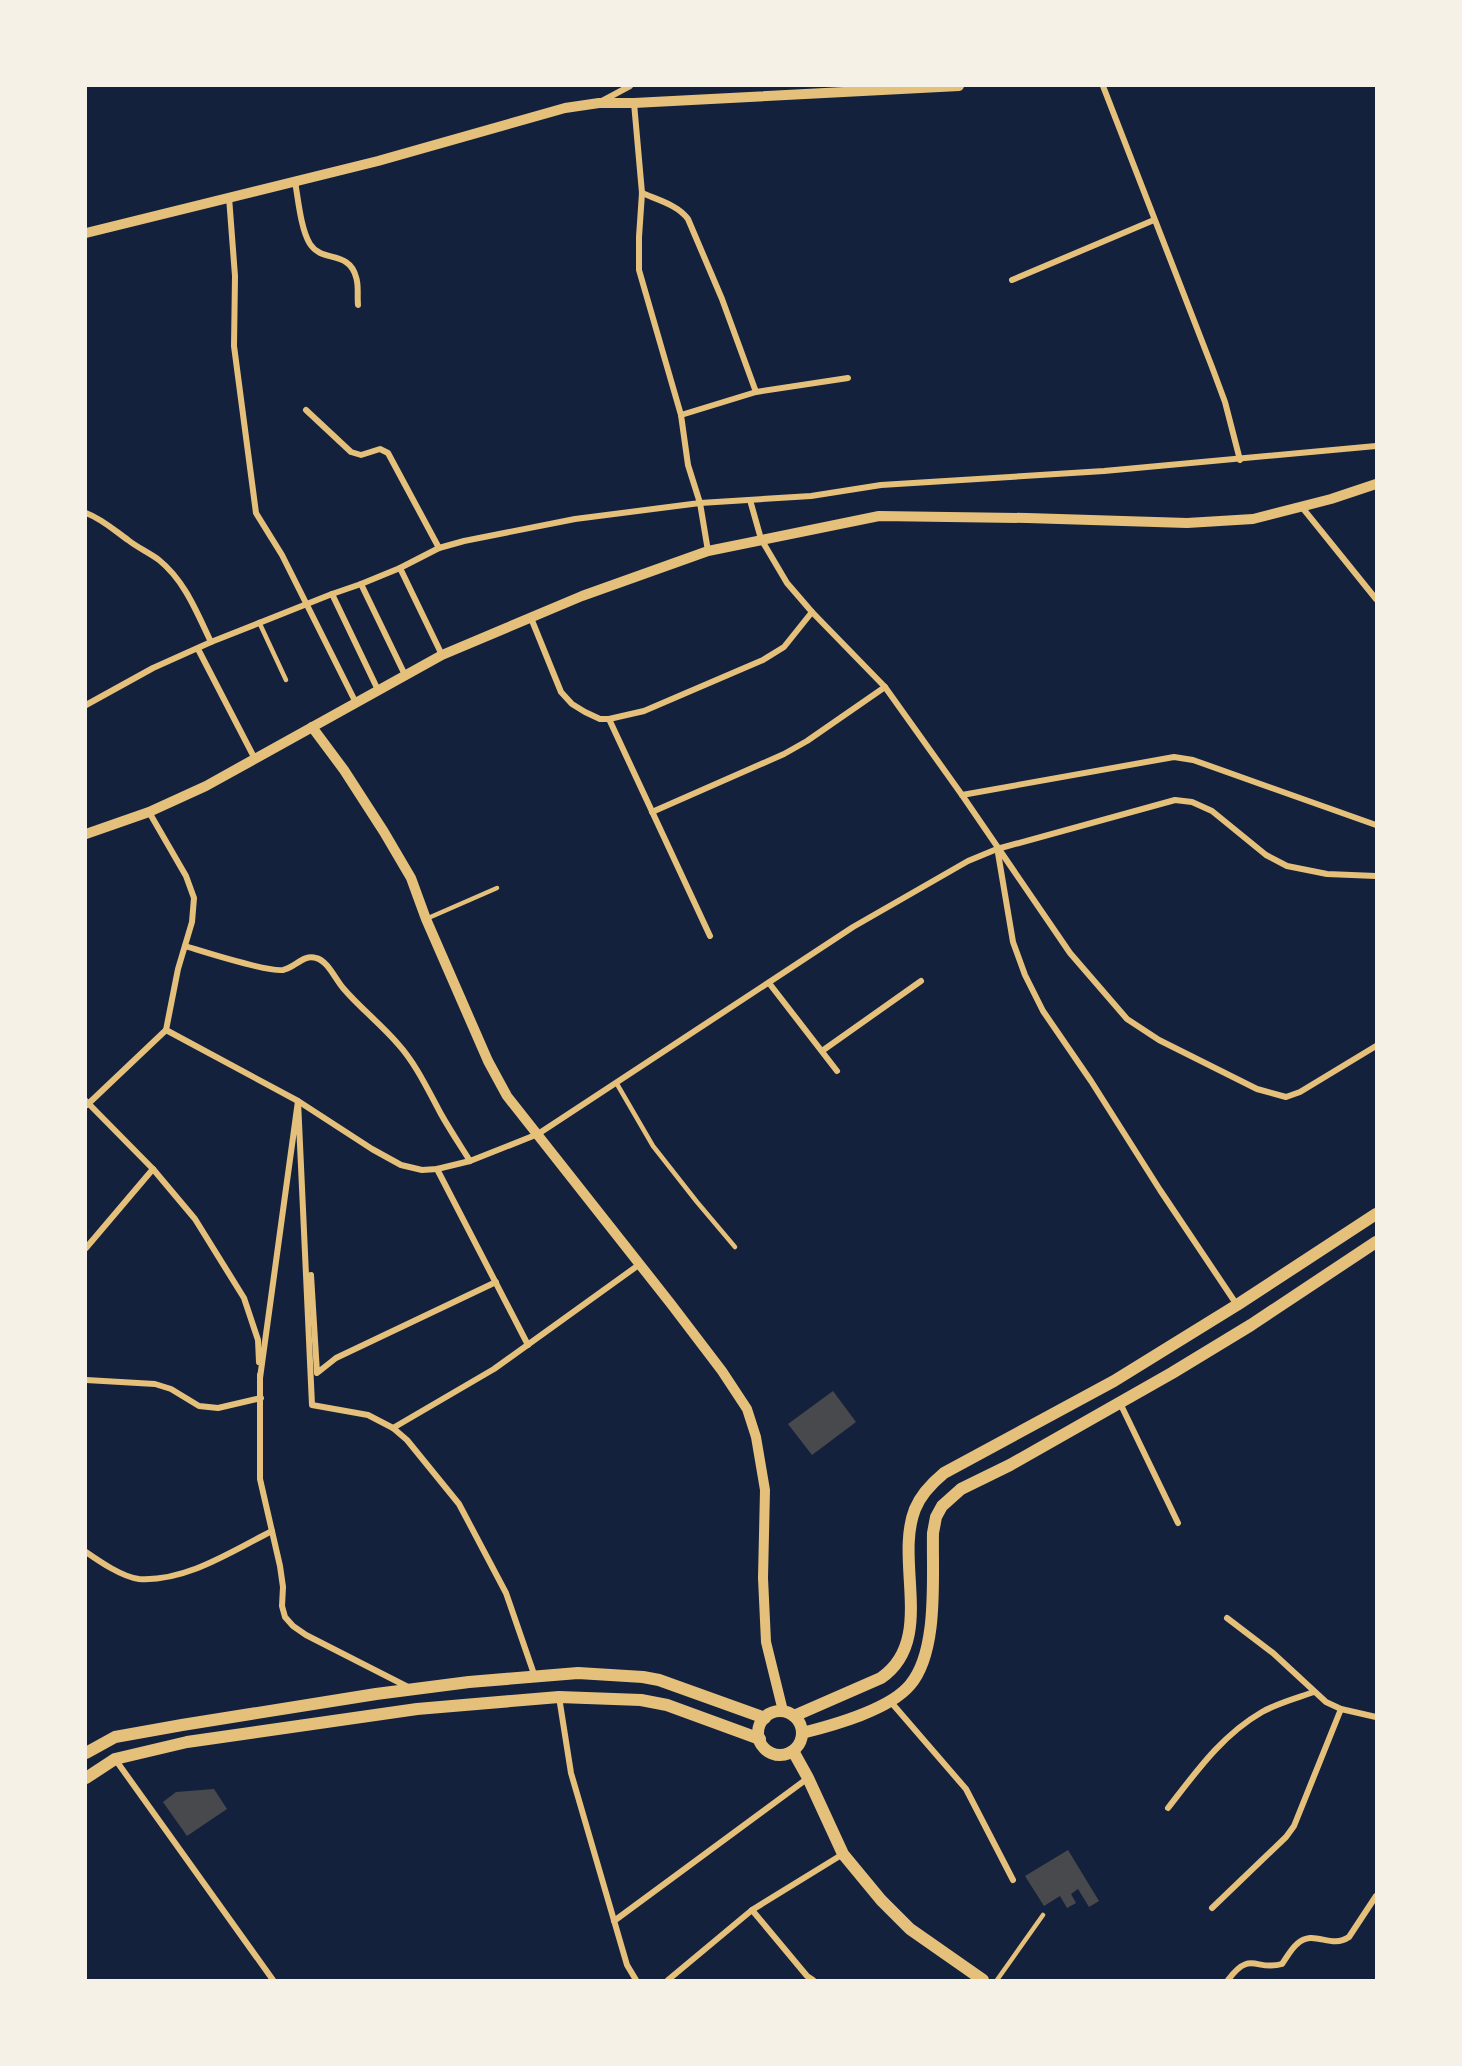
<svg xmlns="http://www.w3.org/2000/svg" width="1462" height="2066" viewBox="0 0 1462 2066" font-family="Cabin,sans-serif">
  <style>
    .building { fill: #48494c }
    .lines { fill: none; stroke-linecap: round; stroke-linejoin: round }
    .service { stroke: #e5c07b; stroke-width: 4.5 }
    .minor { stroke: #e5c07b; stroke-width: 6 }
    .tertiary { stroke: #e5c07b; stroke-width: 10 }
    .secondary { stroke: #e5c07b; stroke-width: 12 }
  </style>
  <rect width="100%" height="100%" fill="#14213d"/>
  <!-- building -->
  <g class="building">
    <polygon points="833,1391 856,1422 812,1455 788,1424"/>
    <polygon points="214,1789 227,1809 187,1836 163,1802 176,1792"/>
    <polygon points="1068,1850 1099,1901 1089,1907 1078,1889 1071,1894 1076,1903 1067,1908 1060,1896 1044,1906 1025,1876"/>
  </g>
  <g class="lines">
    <!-- service -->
    <g class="service">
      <polyline points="259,622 286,680"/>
      <polyline points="426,919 497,888"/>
      <polyline points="617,1084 653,1146 697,1202 735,1247"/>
      <polyline points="997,1980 1043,1915"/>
    </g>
    <!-- minor -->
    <g class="minor">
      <polyline points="1103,86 1212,367 1225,402 1240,460"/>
      <polyline points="602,101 630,86"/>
      <polyline points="634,103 642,193 639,237 639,270 681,415 688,465 700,503 708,551"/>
      <path d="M 295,181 C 298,199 301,230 310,244 C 322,263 349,250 356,277 C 359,285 357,296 358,305"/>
      <path d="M 642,193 C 658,200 678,205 688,219 L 722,299 L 756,392"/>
      <polyline points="229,197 235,276 234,346 256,513 282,555 356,703"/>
      <polyline points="1012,280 1154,220"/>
      <polyline points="306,410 351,452 361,455 380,449 388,453 439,548"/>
      <polyline points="681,415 756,392 848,378"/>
      <polyline points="750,500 761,539 787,583 812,612 885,687 962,795 1070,953 1127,1019 1159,1040 1257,1089 1286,1097 1300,1092 1376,1046"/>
      <polyline points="1301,506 1376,599"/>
      <path d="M 86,513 C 102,519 114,530 128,540 C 138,548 150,553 159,560 C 185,581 197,613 211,642"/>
      <polyline points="400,568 442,655"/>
      <polyline points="361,584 405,675"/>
      <polyline points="332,594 378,690"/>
      <polyline points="531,618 561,692 572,704 585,712 600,719 609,719 644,711 763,660 784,647 812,612"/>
      <polyline points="198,649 255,759"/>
      <polyline points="86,705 153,668 211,642 332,594 361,584 400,568 439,548 464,541 575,519 700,503 811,496 881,485 1104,471 1376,446"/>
      <polyline points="609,719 710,936"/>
      <polyline points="962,795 1174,757 1193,760 1376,825"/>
      <polyline points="652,812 784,754 807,741 885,687"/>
      <polyline points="998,853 1013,942 1025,975 1043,1011 1091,1081 1160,1190 1237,1305"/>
      <path d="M 185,946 C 205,952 266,972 283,970 C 295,968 303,954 316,958 C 328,961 335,979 343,988 C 360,1008 381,1024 398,1044 C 416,1064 428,1090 441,1114 C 450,1130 460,1145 470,1161"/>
      <polyline points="769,983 837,1071"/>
      <polyline points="166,1030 298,1101 372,1149 401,1165 422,1170 437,1169 470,1161 538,1134 853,927 968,861 997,849 1175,800 1192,802 1212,811 1266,855 1287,866 1327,874 1376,876"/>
      <polyline points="822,1051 921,981"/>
      <polyline points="86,1101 153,1169 195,1219 244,1298 258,1340 259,1362"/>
      <polyline points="87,1105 166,1030 178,969 192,922 194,898 186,876 149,812"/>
      <polyline points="437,1169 528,1345"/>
      <polyline points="86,1248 153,1169"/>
      <polyline points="311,1275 317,1373 336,1358 496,1282"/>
      <polyline points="260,1375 260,1479 280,1566 283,1587 282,1606 285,1617 293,1626 306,1635 410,1688"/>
      <polyline points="260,1378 298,1101 312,1405 368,1415 393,1428 407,1440 459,1504 506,1593 535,1677"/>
      <polyline points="86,1380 155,1384 171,1389 199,1406 218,1408 261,1398"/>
      <polyline points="1120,1403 1178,1523"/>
      <polyline points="393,1428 494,1369 640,1264"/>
      <path d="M 86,1552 C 99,1561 122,1577 139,1579 C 186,1582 232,1551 272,1531"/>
      <polyline points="1227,1618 1273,1653 1326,1702 1341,1709 1376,1717"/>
      <polyline points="559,1697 571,1773 627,1965 636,1980"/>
      <polyline points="890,1701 966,1789 1013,1880"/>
      <polyline points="115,1759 273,1980"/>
      <path d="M 1168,1808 C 1196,1772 1222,1735 1262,1712 C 1278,1703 1297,1698 1314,1692"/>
      <polyline points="1212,1908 1286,1837 1294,1826 1341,1709"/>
      <polyline points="752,1910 807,1976 813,1980"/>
      <polyline points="614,1921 808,1778"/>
      <polyline points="668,1980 752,1910 843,1854"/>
      <path d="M 1228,1980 C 1251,1949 1256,1972 1282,1964 C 1287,1957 1291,1949 1297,1944 C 1314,1928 1330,1950 1349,1937 L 1376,1896"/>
    </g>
    <!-- tertiary -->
    <g class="tertiary">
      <polyline points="86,233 378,161 565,108 599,103 634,103 959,86"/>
      <polyline points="312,727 344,770 384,832 411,878 426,919 488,1061 507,1096 671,1304 722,1371 747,1409 756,1437 765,1490 763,1578 766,1642 783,1711"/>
      <polyline points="86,834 149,812 206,786 442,655 582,596 708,551 879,516 1027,518 1187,523 1253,519 1331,499 1376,484"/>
    </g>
    <!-- secondary -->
    <g class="secondary">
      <circle cx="780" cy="1733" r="22"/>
      <path d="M 794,1716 L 881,1678 C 936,1640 894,1562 915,1509 C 921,1494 932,1483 944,1473 L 1114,1381 L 1237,1305 L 1376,1214"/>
      <path d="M 802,1733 C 834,1725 889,1710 910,1685 C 939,1651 932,1575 933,1533 L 936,1517 L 942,1506 L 961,1489 L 1010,1465 L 1172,1373 L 1251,1325 L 1376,1242"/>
      <polyline points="793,1751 808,1778 843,1854 881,1900 910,1929 983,1980"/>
      <polyline points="86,1753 115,1737 182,1725 376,1694 469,1682 578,1673 643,1677 659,1680 765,1718"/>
      <polyline points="86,1778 115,1759 187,1742 417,1709 559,1697 641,1700 667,1705 760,1739"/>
    </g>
  </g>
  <!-- border -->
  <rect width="1462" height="2066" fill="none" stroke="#f6f1e7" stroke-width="174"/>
</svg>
